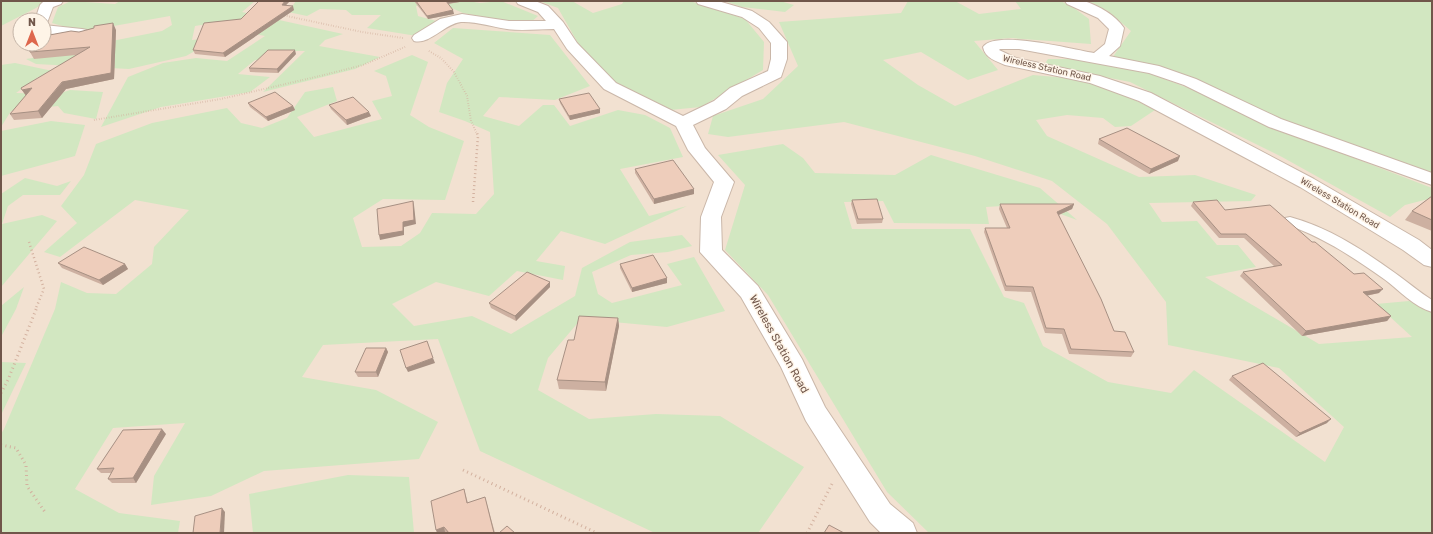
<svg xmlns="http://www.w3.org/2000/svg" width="1433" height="534" viewBox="0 0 1433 534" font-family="Rubik,sans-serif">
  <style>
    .residential { fill: #f2e1d1; fill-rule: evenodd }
    .green { fill: #d2e7c1 }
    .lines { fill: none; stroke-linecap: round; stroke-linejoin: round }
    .lane-casing { stroke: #cab7a9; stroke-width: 2 }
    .street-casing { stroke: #cab7a9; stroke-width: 2 }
    .path-far2 { stroke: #d3b19f; stroke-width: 2; stroke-dasharray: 0.5 2; stroke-linecap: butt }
    .path-far1 { stroke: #d3b19f; stroke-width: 2.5; stroke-dasharray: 1 3; stroke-linecap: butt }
    .path { stroke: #d3b19f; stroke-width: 3; stroke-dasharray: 1 3.5; stroke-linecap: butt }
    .lane { fill: #fff; fill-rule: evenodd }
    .street { fill: #fff; fill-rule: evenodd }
    .wall { fill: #cdb0a1 }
    .shaded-wall { fill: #a79083 }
    .building { fill: #eecdbb; stroke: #a79083 }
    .labels { text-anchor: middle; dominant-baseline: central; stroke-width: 3; stroke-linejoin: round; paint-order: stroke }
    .far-street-label { font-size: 9px; fill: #70564a; stroke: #fef4e7 }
    .street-label { font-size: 11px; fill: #70564a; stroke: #fef4e7 }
  </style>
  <rect width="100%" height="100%" fill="#fbf0e2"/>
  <!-- residential -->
  <path class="residential" d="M 1,1 L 1432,1 L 1432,533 L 1,533 ZM 20,20 L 44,20 L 44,44 L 20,44 Z"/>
  <!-- green -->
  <g class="green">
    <polygon points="1,1 46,1 36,8 1,26"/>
    <polygon points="71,1 115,4 120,1 255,1 242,12 343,34 325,40 319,46 380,57 355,69 263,92 305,51 273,51 265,60 255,60 238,74 270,77 250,92 161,107 101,127 128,77 163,63 196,58 227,61 265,36 229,29 232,20 195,26 192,40 220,37 186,56 129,69 36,64 26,59 95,48 97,44 162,31 172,25 170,16 91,30 66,27 52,23 58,7"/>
    <polygon points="296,1 468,1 480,3 501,1 538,16 530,23 494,19 463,13 438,2 416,6 418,16 436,21 417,36 367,28 381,15 352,15 346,10 320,9 307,16 288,12"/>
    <polygon points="539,1 572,1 593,13 622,4 624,1 690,1 745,19 764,42 763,70 701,107 670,110 615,82 579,45 558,8"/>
    <polygon points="724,1 780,1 794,5 785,12 742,7"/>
    <polygon points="908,1 955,1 979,14 1021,9 1015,1 1060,1 1070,5 1089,19 1091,44 1011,38 974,41 998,70 968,80 921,52 883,60 918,85 955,106 1033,75 1067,78 1108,87 1155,110 1131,126 1115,127 1103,118 1067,115 1036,120 1047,136 1139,177 1195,175 1256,195 1251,201 1149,203 1162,222 1197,221 1217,245 1238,245 1256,267 1205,277 1319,344 1412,337 1376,304 1409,301 1432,312 1432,533 929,533 887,492 768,295 725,250 745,185 718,155 783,144 803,158 815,173 895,175 931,155 1040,188 1077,220 1033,204 986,207 989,224 894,223 883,201 844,202 852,229 970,229 1004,297 1024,303 1043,346 1108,382 1171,393 1194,370 1325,462 1344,427 1279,368 1168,345 1166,302 1107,224 1052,181 975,156 844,122 728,137 708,134 713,116 763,99 798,66 779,22 901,13"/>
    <polygon points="1087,1 1432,1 1432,176 1112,58 1131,31 1108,11"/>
    <polygon points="453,28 550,35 590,86 555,100 499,97 483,116 519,126 543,105 554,105 570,126 618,110 645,115 670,128 683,157 620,169 649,216 687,206 605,244 561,231 536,261 565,266 563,280 517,271 489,296 436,282 392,304 414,326 472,316 511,334 575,296 582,268 630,242 682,235 692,246 668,252 631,255 592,272 598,294 612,303 682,285 667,264 694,257 725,311 667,327 581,319 548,358 538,390 589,419 656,414 720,416 804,467 758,533 655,533 480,451 438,339 323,345 302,377 376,390 438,422 419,459 264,471 211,496 151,505 154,476 185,423 113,428 75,489 119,513 180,521 178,533 1,533 1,434 4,429 55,309 61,282 87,293 116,294 152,264 154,247 189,210 135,200 60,257 44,252 77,223 61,206 84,175 96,144 152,123 227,108 241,123 262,128 287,118 305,92 333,87 337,101 297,117 314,137 382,119 372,101 392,96 386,76 374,71 412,55 428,62 410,115 429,127 464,141 445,200 383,199 353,218 362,247 401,246 420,233 432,213 476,214 494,194 490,132 465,121 439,112 447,83 463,59 434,43"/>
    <polygon points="1048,59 1077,59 1151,74 1199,92 1289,133 1432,188 1432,198 1405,205 1390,217 1282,157 1130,82 1044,65"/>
    <polygon points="15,63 48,70 83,70 66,76 38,77 16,93 58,94 70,90 103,92 96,119 64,113 58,106 11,111 1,127 1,65"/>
    <polygon points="51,121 85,125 75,156 1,176 1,131"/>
    <polygon points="25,178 57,186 71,181 60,195 23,195 8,206 2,224 42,215 57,221 1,287 1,194"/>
    <polygon points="24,287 16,309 1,337 1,306"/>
    <polygon points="1,362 26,363 1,415"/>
    <polygon points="348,475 409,477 414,533 253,533 249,494"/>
  </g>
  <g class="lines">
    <!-- lane casing -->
    <g class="lane-casing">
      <path id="lane" d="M 1290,217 C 1328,227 1363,250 1395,273 C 1408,282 1419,292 1432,300 L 1432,312 C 1414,307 1399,290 1384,279 C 1353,257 1321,236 1285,224 L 1283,221 L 1285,218 Z"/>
    </g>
    <!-- street casing -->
    <g class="street-casing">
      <g id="street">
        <polygon points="44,1 63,1 61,4 53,7 47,23 44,24 44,20 35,20 40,5"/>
        <path d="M 516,1 L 535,1 L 548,6 L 563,22 L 577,43 L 616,83 L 683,116 L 714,101 L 730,88 L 768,71 L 771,59 L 771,43 L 759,28 L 742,17 L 698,4 L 696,1 L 718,1 L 752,11 L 769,22 L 787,42 L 787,59 L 781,77 L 742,96 L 726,109 L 693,125 L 705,148 L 734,182 L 721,217 L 722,250 L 758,286 L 802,359 L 825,407 L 890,504 L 913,523 L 917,533 L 881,533 L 870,522 L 806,421 L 781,367 L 741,297 L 700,252 L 701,217 L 714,182 L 688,150 L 676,126 L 604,89 L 567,49 L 554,29 C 538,29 522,31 507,29 C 494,27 474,21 461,22 C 444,24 430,45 414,41 L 412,38 L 414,35 L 440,19 L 462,14 L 509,21 L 546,21 L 538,12 L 518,4 Z"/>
        <path d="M 1065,1 C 1071,1 1079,0 1084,1 C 1099,6 1115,15 1124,28 L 1120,46 L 1109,56 L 1159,66 L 1196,79 L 1281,119 L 1432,173 L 1432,185 L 1269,127 L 1184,85 L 1149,73 L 1019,49 L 1000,49 L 999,50 L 1016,58 L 1100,76 L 1151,93 L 1314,179 L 1419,240 L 1432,250 L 1432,267 L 1424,265 L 1403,250 L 1300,187 L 1139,101 L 1090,83 L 1005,65 C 996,61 985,58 983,47 C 996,29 1074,50 1094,53 L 1105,44 L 1109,29 L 1098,18 L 1067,4 Z"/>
        <polygon points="44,25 82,29 87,30 89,33 87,36 82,37 44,33"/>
      </g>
    </g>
    <!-- path-far2 -->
    <g class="path-far2">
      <polyline points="282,15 362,32 403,38"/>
      <polyline points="429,51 441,58 454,72 467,96 471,121 477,134"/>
      <polyline points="94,120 221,99 324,75 363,65 405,47"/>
    </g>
    <!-- path-far1 -->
    <g class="path-far1">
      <polyline points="473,202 478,136 477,133"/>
      <polyline points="29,242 44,289 36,308"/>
    </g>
    <!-- path -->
    <g class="path">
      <polyline points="1,393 8,380 37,307"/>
      <polyline points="1,445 16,448 26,465 27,486 45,512"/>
      <polyline points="463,470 597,533"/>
      <polyline points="807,533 832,484"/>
    </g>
    <!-- lane -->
    <use href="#lane" class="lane"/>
    <!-- street -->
    <use href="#street" class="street"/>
  </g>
  <!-- wall -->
  <g class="wall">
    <polygon points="285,1 289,1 289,2 286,5 294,10 225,57 195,54 193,50 241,19"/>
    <polygon points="414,1 466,1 448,4 454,14 428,19"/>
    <polygon points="116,30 114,79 66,89 42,118 14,120 10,114 26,96 22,90 76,55 34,59 30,52 79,32"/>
    <polygon points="296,54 278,73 250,72 249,68"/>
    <polygon points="559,99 600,113 570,120 560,103"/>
    <polygon points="248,103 293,106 295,110 268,121 250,107"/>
    <polygon points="329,105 371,116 347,125 331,109"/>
    <polygon points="1099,139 1178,161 1149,174 1098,144"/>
    <polygon points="635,169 694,194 654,204 635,173"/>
    <polygon points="1432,196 1432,231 1405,220 1412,211"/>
    <polygon points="852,200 883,219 882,223 857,224 851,204"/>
    <polygon points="1193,202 1225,210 1312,242 1379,293 1366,296 1391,316 1387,321 1302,336 1240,276 1243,272 1275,267 1244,238 1219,238 1191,206"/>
    <polygon points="1000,204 1074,204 1072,209 1059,215 1114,331 1134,352 1131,357 1069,354 1062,334 1045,333 1031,292 1005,291 984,232 985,228 1007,228 999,209"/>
    <polygon points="58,263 125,264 128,269 103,285 62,268"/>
    <polygon points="620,264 667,278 667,283 632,292 620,268"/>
    <polygon points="550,282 550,287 516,321 491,308 489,303"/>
    <polygon points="618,318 619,326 606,391 559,389 557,380 574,340"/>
    <polygon points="386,348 388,352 378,377 358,377 355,372"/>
    <polygon points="1232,376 1327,423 1296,437 1229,380"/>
    <polygon points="166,434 136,483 112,483 108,479 111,473 101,473 97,469"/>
    <polygon points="464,489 468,503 485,497 495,533 447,533 445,532 442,533 437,533"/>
  </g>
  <!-- shaded-wall -->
  <g class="shaded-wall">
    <polygon points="285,1 289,1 289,2 283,8 282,5"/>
    <polygon points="445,1 466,1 446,4"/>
    <polygon points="293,6 294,10 225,57 223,53"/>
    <polygon points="453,10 454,14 428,19 427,16"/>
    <polygon points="113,23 116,30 114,79 66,89 42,118 38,111"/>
    <polygon points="295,50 296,54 278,73 277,69"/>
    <polygon points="32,88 27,97 22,90"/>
    <polygon points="293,106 295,110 268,121 266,117"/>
    <polygon points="600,109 600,113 570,120 569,116"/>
    <polygon points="369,112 371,116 347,125 346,120"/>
    <polygon points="1180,156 1178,161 1149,174 1151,169"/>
    <polygon points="694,189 694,194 654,204 654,199"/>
    <polygon points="413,201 414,205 416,224 404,227 404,235 380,240 379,235"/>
    <polygon points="1074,204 1072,209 1056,216 1057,212"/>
    <polygon points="125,264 128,269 103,285 99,280"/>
    <polygon points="667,278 667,283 632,292 632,288"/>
    <polygon points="550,282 550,287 516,321 515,316"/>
    <polygon points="1383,289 1379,293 1359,297 1363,292"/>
    <polygon points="1391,316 1387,321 1302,336 1306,331"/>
    <polygon points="618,318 619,326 606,391 605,382"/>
    <polygon points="386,348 388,352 378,377 376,372"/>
    <polygon points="433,358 435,363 408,372 406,368"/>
    <polygon points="1331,419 1327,423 1296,437 1300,433"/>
    <polygon points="162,429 166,434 136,483 133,478"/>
    <polygon points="222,508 225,512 224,533 220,533"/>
    <polygon points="444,527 445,532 442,533 437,533 436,530"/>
  </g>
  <!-- building -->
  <g class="building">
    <polygon points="259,1 285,1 282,5 293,6 223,53 193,50 204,23 241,19"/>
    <polygon points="416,1 446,1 453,10 427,16"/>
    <polygon points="113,23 111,73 62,82 38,111 10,114 32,88 22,90 21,88 90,47 30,52 29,44 44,44 44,36 71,31 79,32 94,28 94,26"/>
    <polygon points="268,50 295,50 277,69 249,68"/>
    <polygon points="275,92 293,106 266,117 248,103"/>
    <polygon points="589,93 600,109 569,116 559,99"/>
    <polygon points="353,97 369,112 346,120 329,105"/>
    <polygon points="1127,128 1180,156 1151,169 1099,139"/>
    <polygon points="673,160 694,189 654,199 635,169"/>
    <polygon points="1432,196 1432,220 1412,211"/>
    <polygon points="877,199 883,219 858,219 852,200"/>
    <polygon points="1217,200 1225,210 1270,205 1312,242 1315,242 1354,274 1364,273 1383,289 1363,292 1391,316 1306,331 1243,272 1282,265 1246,234 1221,234 1193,202"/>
    <polygon points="413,201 414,220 403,222 403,231 379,235 377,209"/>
    <polygon points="1000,204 1074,204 1057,212 1101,299 1114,331 1125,332 1134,352 1071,349 1064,329 1046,328 1033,287 1006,286 985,228 1010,228"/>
    <polygon points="84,247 125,264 99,280 58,263"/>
    <polygon points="653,255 667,278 632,288 620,264"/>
    <polygon points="527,272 550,282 515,316 489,303"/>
    <polygon points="579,316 618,318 605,382 557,380 568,340 574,340"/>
    <polygon points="427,341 433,358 406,368 400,350"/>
    <polygon points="366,348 386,348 376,372 355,372"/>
    <polygon points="1263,363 1331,419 1300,433 1232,376"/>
    <polygon points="162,429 133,478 108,479 114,468 97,469 123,430"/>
    <polygon points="464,489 467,503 485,497 494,533 449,533 444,527 436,530 431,501"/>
    <polygon points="222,508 220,533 193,533 195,516"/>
    <polygon points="829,525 844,533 824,533"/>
    <polygon points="507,526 515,533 499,533"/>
  </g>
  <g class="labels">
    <!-- far-street labels -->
    <g class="far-street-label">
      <text transform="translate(1047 68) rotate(13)">Wireless Station Road</text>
      <text transform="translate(1340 203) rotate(31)">Wireless Station Road</text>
    </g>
    <!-- street labels -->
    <g class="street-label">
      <text transform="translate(779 344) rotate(61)">Wireless Station Road</text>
    </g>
  </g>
  <!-- border -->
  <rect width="1433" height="534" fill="none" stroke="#70564a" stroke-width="4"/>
  <!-- north arrow -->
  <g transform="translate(32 32)"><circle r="19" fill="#fef4e7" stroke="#c5b5a8"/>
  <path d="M0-3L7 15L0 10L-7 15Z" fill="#de674d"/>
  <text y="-6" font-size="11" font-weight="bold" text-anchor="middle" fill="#70564a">N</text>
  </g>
</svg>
